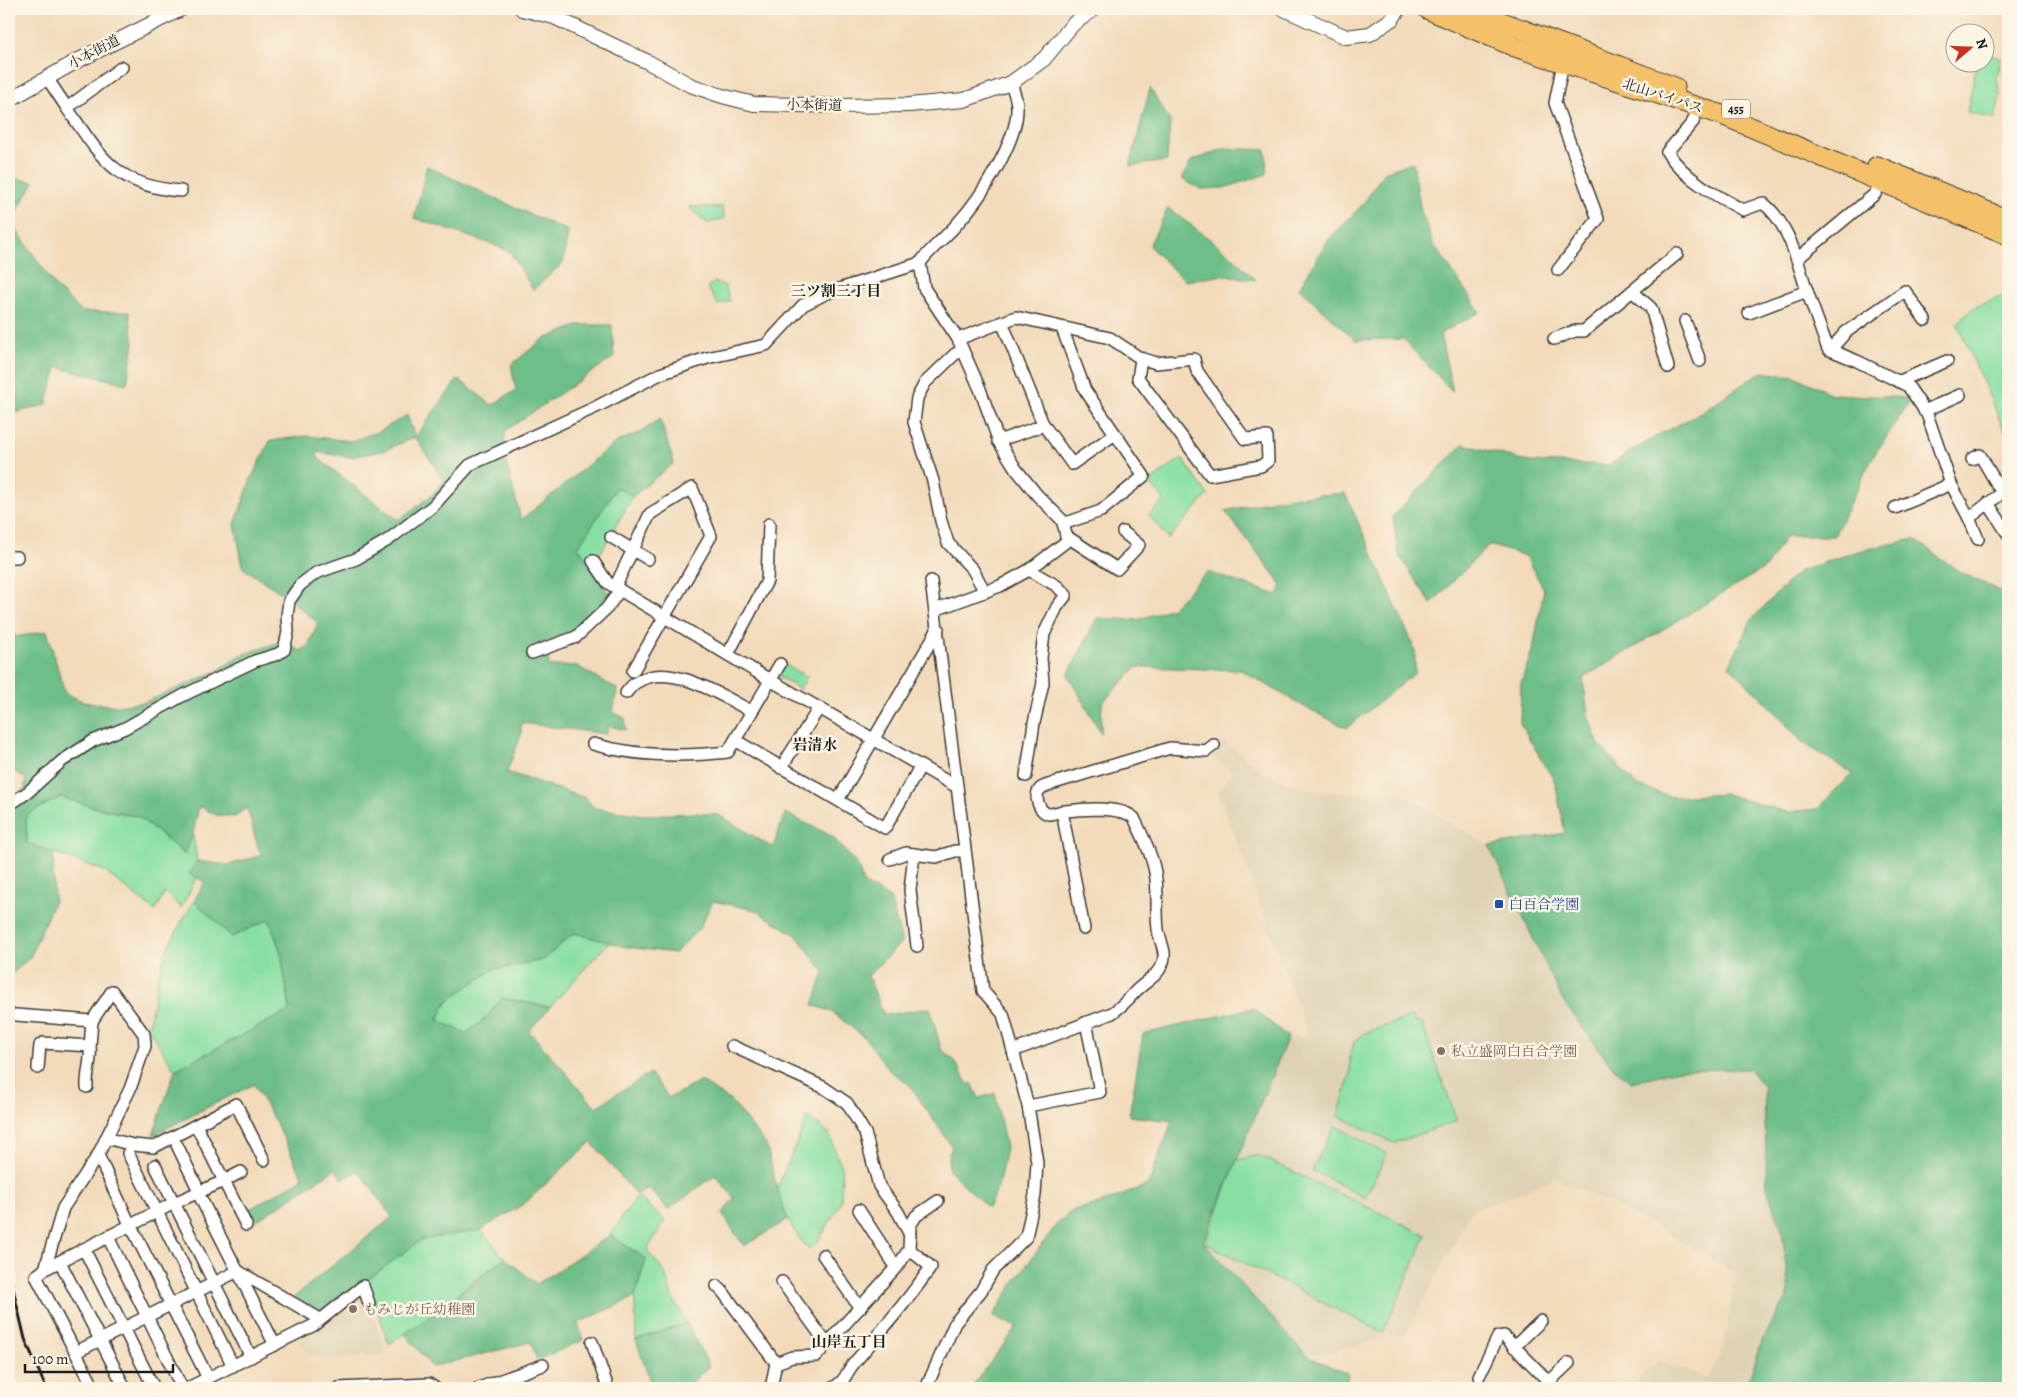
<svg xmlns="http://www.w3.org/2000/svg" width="2017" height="1397" viewBox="0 0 2017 1397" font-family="Alegreya,'Noto Serif JP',serif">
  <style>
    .built { fill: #dfd2b4 }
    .green { fill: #87dfa3; stroke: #527e60 }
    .forest { fill: #6dbe89; stroke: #446d52; fill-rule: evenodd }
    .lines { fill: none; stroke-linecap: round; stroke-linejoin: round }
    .minor-casing { stroke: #3c3834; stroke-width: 14 }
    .tertiary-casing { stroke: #3c3834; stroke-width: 16 }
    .trunk-casing { stroke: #3c3834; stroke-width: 21 }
    .minor { stroke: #fff; stroke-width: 11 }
    .tertiary { stroke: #fff; stroke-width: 14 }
    .trunk { stroke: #f4c16a; stroke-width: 19 }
    .rail { stroke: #1c1c1c; stroke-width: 3 }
    .transit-dot { fill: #1a4fb4; stroke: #fcf5e5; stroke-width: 2 }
    .education-dot { fill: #8d6e63; stroke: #fcf5e5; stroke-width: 2 }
    .labels { text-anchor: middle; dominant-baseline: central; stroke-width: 5; stroke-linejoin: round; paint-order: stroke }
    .shield { fill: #fcf5e5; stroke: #5f5d58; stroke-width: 1 }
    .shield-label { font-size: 12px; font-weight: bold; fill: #1c1c1c }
    .street-label { font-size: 14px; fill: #1c1c1c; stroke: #fcf5e5 }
    .transit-label { font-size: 14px; fill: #164399; stroke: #fcf5e5; text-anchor: start }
    .education-label { font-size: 14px; fill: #785e54; stroke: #fcf5e5; text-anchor: start }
    .neighbourhood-label { font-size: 15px; font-weight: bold; fill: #1c1c1c; stroke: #fcf5e5 }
  </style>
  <rect width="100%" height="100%" fill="#fcf5e5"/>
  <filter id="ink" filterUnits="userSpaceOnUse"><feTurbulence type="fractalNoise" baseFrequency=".02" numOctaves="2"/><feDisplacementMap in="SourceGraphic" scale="10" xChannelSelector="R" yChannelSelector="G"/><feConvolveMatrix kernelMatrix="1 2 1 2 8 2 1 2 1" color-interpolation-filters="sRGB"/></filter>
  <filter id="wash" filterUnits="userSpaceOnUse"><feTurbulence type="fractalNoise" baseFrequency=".0096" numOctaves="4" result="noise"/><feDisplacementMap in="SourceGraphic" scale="20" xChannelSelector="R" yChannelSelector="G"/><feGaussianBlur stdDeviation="1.12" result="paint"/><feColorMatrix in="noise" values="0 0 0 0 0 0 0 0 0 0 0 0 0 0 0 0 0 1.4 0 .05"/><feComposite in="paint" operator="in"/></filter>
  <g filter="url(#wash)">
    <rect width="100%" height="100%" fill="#f2daba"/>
    <!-- built -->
    <g class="built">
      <polygon points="1224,740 1265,774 1301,789 1328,792 1400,794 1418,803 1489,846 1564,1003 1631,1082 1678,1070 1749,1069 1764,1087 1767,1188 1782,1230 1789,1294 1764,1336 1746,1388 1628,1388 1659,1361 1707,1378 1724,1348 1735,1274 1652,1224 1556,1178 1471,1211 1406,1334 1307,1356 1203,1242 1288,1037 1309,1037 1218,790 1232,772 1211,757"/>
      <polygon points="362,1291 387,1352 377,1356 364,1355 343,1359 309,1356 297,1337"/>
    </g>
    <!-- green -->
    <g class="green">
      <polygon points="1985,54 2001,58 1997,78 2000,96 1995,119 1967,112 1977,63 1984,62"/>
      <polygon points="689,207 722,207 724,219 707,223"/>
      <polygon points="715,282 725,286 730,301 718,305 707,287"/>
      <polygon points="2008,294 2008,429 2004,430 1957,323 1973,308"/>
      <polygon points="1182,458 1208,495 1168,539 1149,515 1164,500 1149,482"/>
      <polygon points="617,487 633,496 598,557 589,561 578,547"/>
      <polygon points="784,664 807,677 800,689 780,678 779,675"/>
      <polygon points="61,797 97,808 139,817 184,854 193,834 197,861 189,874 197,877 181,908 165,892 155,911 104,871 27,843 26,815"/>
      <polygon points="194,901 232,937 269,919 281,953 290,1010 175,1070 148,1028 158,978 167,948"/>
      <polygon points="574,933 609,942 550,1007 502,998 485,1019 466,1034 438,1020 447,1001 492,970 543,960"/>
      <polygon points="1413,1016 1415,1023 1421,1021 1457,1121 1394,1143 1338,1116 1350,1075 1350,1057 1354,1042 1365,1033"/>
      <path d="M 808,1117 L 829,1133 L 842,1170 L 841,1203 L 817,1243 L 809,1249 C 791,1232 784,1212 777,1188 Z"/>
      <polygon points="1335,1126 1387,1154 1365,1198 1312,1170"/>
      <polygon points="1258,1155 1426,1235 1383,1333 1205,1243 1237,1160"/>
      <polygon points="637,1196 665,1220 647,1250 665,1273 672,1297 687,1323 636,1340 635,1297 646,1259 610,1235"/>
      <polygon points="481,1230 505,1258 469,1284 436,1313 389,1344 367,1280 421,1240"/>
    </g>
    <!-- forest -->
    <g class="forest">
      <polygon points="1150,88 1170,121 1167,161 1130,166"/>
      <polygon points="1226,148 1266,150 1267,174 1224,188 1201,189 1182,179 1191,161"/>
      <polygon points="1413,162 1420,207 1432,242 1480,312 1440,334 1453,392 1403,339 1355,340 1299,288 1329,239 1364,203 1384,172"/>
      <polygon points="427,166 503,202 568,231 563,263 533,290 510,252 494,245 414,218"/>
      <polygon points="10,177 34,182 11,222 55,286 82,312 129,312 134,343 127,384 57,367 46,405 9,414"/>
      <polygon points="1168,208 1232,256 1256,280 1223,275 1185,281 1149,246"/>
      <path d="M 579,325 L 612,325 L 614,357 L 505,431 L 504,453 L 521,520 L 616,442 L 639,433 L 660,419 L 674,463 L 633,496 L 617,487 L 578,547 L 610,596 L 597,611 L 571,633 L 529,649 L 534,658 L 548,654 L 549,666 L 577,666 L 617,689 L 613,713 L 625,718 L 626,730 L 609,726 L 606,734 L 521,723 L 521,735 L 507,772 L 586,798 L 594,808 L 644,815 L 696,813 L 719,815 L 773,848 L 785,813 L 832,836 L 858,866 L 863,883 L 890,898 L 902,942 L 868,976 L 884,1015 L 930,1008 L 941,1049 L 955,1061 L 968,1085 L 972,1083 L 979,1098 L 995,1093 L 1006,1148 L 998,1187 L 988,1208 L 949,1170 L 948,1157 L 952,1147 L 909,1084 L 890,1071 L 865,1038 L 832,1012 L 813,1005 L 824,972 L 796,935 L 755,910 L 713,901 L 699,929 L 675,953 L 626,947 L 574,933 L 543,960 L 492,970 L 447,1001 L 438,1020 L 466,1033 L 485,1019 L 502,998 L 550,1007 L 529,1031 L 596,1107 L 650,1073 L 669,1098 L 701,1081 L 732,1102 L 766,1145 L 777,1188 L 787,1220 L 744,1246 L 722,1214 L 734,1198 L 715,1175 L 668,1210 L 648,1188 L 637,1196 L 591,1142 L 524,1204 L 481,1230 L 421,1240 L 327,1310 L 316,1312 L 294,1297 L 392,1217 L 359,1171 L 343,1179 L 335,1169 L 250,1225 L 246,1211 L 303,1178 L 278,1127 L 254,1084 L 153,1135 L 175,1070 L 290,1010 L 281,953 L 269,919 L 232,937 L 194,901 L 205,882 L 189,874 L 197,861 L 228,865 L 262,855 C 253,841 254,823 246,808 L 235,817 L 216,815 L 199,806 L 193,834 L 185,854 L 139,817 L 97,808 L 61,797 L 26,815 L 27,843 L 53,852 L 54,901 L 30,957 L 9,977 L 9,801 L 24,790 L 26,779 L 9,768 L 9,615 L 15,637 L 47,631 L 65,693 L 84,702 L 117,706 L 145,702 L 217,671 L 241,655 L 283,641 L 300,651 L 308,646 L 318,623 L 283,594 L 243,568 L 235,524 L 251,479 L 270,441 L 307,436 L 351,441 L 380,431 L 407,415 L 415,437 L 458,379 L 492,405 L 516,390 L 511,365 L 542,340 ZM 415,437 L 444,481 L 431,496 L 398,520 L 319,459 L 316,452 L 350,457 L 383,451 Z"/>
      <polygon points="1761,372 1794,376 1832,394 1912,398 1871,460 1834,536 1786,536 1766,567 1583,678 1588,715 1598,743 1636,785 1671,797 1725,794 1787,812 1817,809 1852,773 1803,743 1765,701 1729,666 1752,619 1799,571 1855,552 1914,539 1960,572 2008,595 2008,1388 1746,1388 1764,1336 1789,1294 1782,1230 1767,1189 1764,1087 1749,1069 1678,1070 1631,1082 1612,1066 1564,1003 1489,846 1565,833 1555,782 1520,723 1521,683 1533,648 1544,589 1525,556 1489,545 1431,604 1398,553 1393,516 1463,444 1530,462 1609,465 1660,434 1695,416"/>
      <polygon points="1345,493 1415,649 1415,673 1347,728 1310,710 1241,670 1137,667 1102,703 1101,733 1068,675 1097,618 1137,620 1172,608 1207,572 1278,595 1282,585 1225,511 1284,498"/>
      <polygon points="1253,1008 1288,1037 1203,1242 1307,1356 1348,1374 1345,1388 971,1388 1017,1327 993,1316 1017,1278 1060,1220 1074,1210 1102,1203 1148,1185 1172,1121 1129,1116 1143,1034"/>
      <path d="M 610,1235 L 646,1259 L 635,1297 L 578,1323 L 584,1340 L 537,1360 L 531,1342 L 432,1367 L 405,1334 C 440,1310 471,1283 505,1258 L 537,1284 Z"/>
      <polygon points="687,1323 709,1366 686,1388 633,1388 650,1381 636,1340"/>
    </g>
  </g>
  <g filter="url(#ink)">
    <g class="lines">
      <!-- minor casing -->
      <g class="minor-casing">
        <g id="minor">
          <polyline points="47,78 67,108 122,67"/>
          <path d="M 1698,107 L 1693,122 L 1667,152 C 1685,179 1715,195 1743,210 L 1763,203 C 1789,223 1797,261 1807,291 C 1814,311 1821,330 1828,349 L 1857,361 L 1908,386 L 1927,414 L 1951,484 L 1969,518 L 1978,539"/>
          <path d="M 67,108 C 101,157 115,186 181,191"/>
          <polyline points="1797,259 1875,194 1881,182"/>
          <polyline points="1558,270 1598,219 1555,103 1563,63"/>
          <polyline points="1632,291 1651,308 1668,367"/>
          <polyline points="1749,313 1807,291"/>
          <polyline points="1685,321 1700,361"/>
          <polyline points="1002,322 1043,424 1072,464 1115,434"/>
          <polyline points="1062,328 1085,390 1144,476 1101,511 1063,524"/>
          <polyline points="958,339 1016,317 1110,338 1140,358 1156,363 1194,359 1197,371 1245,439 1267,437 1268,461 1261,466 1210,475 1138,378 1141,359"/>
          <polyline points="1554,339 1575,331 1584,331 1677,254"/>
          <polyline points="962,350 954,355 925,383 917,398 914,422 933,481 941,521 948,543 973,570 985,592"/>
          <polyline points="1830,350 1846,332 1905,291 1925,320"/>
          <polyline points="1900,381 1947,361"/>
          <polyline points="1924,411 1960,395"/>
          <polyline points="998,441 1044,425"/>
          <polyline points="1988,503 2008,534"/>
          <polyline points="1895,508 1951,484"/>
          <polyline points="1969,518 2002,493 1980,455 1972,459"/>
          <polyline points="1066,536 1117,569 1139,545 1123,532"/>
          <polyline points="611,537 648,559"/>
          <polyline points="9,557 17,557"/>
          <polyline points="593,561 608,583 770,680 957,787"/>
          <polyline points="615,587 650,514 692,488 711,536 633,671"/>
          <path d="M 935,610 L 1000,586 L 1029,570 L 1067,541 L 1063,521 L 1037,495 L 1016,469 L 999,442 L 980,389 L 958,339 L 924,288 L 920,263 C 931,248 945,238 957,224 C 980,199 1019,140 1017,106 C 1017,99 1013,90 1011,83"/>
          <polyline points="532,653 576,637 607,608 620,590"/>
          <polyline points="728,654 767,581 769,524"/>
          <path d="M 626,693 C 629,689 633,684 637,682 C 670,661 722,696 751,711"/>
          <polyline points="735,740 885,828 920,767"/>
          <path d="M 593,744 C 637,757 682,757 728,752 L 780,664"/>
          <polyline points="781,768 819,708"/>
          <polyline points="1026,776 1034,723 1043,683 1041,658 1044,634 1057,607 1066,595 1057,586 1029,570"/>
          <polyline points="838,800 938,629"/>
          <polyline points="9,805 28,792 62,761 93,741 125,728 184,695 255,661 278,654 284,650 288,632 287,616 289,601 300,585 316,573 356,559 388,540 433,506 470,465 596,407 660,374 707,358 766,345 803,305 827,293 920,263"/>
          <polyline points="1062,811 1084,929"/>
          <polyline points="914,854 910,890 917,946"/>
          <polyline points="890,859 906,853 936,857 955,851 964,851"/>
          <polyline points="16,1015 92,1021 112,991 144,1034 145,1046 130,1089 98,1155 63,1208 45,1269"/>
          <polyline points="732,1046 823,1087 847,1103 865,1133 879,1186 898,1212 910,1235"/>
          <path d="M 1013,1051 L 1112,1013 C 1121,1007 1127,1001 1134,993 C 1144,982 1158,977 1163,962 C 1167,950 1159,941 1158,929 C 1156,913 1158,896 1156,879 C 1154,858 1143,837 1134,818 C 1121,806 1082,809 1065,811 C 1060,811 1054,814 1049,814 C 1040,813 1033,797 1040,789 C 1043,786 1050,785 1054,783 L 1170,748 L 1206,751 L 1214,745"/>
          <polyline points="38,1068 40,1045 43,1043 90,1046 92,1021"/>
          <path d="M 87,1087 C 86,1073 92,1060 90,1046"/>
          <polyline points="1028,1106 1100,1092 1086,1022"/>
          <polyline points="106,1138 133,1145 154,1147 236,1104 264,1160"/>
          <polyline points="177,1145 199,1191"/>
          <polyline points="128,1153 233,1366"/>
          <polyline points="98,1155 127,1218 208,1378"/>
          <polyline points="155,1165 251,1357"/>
          <polyline points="241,1172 224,1181 246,1225"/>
          <polyline points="198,1193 275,1345"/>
          <polyline points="859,1210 896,1267"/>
          <polyline points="108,1237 182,1388"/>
          <polyline points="84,1249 154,1388"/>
          <polyline points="823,1255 860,1308"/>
          <polyline points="60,1262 125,1388"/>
          <polyline points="782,1282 827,1344"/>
          <polyline points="717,1286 723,1292 776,1363"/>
          <polyline points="592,1342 608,1388"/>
          <polyline points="1514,1347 1541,1321"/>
          <polyline points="76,1352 238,1271 320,1319"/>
          <polyline points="1479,1376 1498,1337 1504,1336 1555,1388"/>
          <polyline points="1549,1382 1569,1363"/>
          <polyline points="94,1388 36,1276 45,1269 174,1203 224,1181 199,1131"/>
          <polyline points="188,1388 314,1325 363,1286 369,1303"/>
          <polyline points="338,1388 429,1384 435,1388"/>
          <polyline points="479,1388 543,1365"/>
          <polyline points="771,1388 776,1363 792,1357 816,1356 900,1263 909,1249 910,1226 916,1216 938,1201"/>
          <path d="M 833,1388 C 849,1378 844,1374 855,1362 C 881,1331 908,1301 931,1267 L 909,1249"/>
          <polyline points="926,1388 955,1323 981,1291 993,1270 1026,1237 1035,1195 1037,1162 1028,1106 1003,1014 983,991 931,581"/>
        </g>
      </g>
      <!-- tertiary casing -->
      <g class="tertiary-casing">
        <g id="tertiary">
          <polyline points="522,9 554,17 648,62 690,85 722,96 754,104 840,106 909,105 964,100 1011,83 1044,59 1073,24 1094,9"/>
          <polyline points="1284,9 1346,37 1370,34 1392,19 1399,9"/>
          <polyline points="9,100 75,62 181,9"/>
        </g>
      </g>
      <!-- trunk casing -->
      <g class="trunk-casing">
        <g id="trunk">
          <polyline points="1427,9 1515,47 1722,115 2008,235"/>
          <polyline points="1468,9 1675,87"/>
          <polyline points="1877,166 2008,220"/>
        </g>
      </g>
      <!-- minor -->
      <use href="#minor" class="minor"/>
      <!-- tertiary -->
      <use href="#tertiary" class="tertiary"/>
      <!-- trunk -->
      <use href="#trunk" class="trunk"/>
      <!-- rail -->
      <polyline class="rail" points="9,1272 25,1339 46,1388"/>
    </g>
  </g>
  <!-- markers -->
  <rect class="transit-dot" x="1494" y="899" width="10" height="10" rx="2.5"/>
  <g class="education-dot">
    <circle cx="1441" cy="1051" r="5"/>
    <circle cx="353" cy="1309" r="5"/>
  </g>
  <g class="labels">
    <!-- shield labels -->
    <rect class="shield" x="1722" y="99.5" width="28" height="19" rx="4"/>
    <g class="shield-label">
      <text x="1736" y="109">455</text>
    </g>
    <!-- street labels -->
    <g class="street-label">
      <text transform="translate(94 52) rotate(-28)">小本街道</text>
      <text transform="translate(1663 96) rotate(18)">北山バイパス</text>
      <text transform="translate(814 105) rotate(1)">小本街道</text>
    </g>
    <!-- transit labels -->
    <g class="transit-label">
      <text x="1509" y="904">白百合学園</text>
    </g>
    <!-- education labels -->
    <g class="education-label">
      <text x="1451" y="1051">私立盛岡白百合学園</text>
      <text x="363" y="1309">もみじが丘幼稚園</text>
    </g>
    <!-- neighbourhood labels -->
    <g class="neighbourhood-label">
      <text x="836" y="291">三ツ割三丁目</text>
      <text x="815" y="745">岩清水</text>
      <text x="849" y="1342">山岸五丁目</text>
    </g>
  </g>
  <!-- margin -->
  <rect width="2017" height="1397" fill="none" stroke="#fcf5e5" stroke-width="30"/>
  <!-- north arrow -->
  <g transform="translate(1970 48) rotate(71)"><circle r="24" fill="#fcf5e5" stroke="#a29e95"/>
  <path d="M0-4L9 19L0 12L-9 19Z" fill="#c8321e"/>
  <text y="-8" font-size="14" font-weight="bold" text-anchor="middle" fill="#1c1c1c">N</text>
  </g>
  <!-- scale -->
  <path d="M25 1364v8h148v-8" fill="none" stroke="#1c1c1c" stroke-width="2.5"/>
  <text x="32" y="1364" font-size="15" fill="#1c1c1c" stroke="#fcf5e5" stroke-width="4" paint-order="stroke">100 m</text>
</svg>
